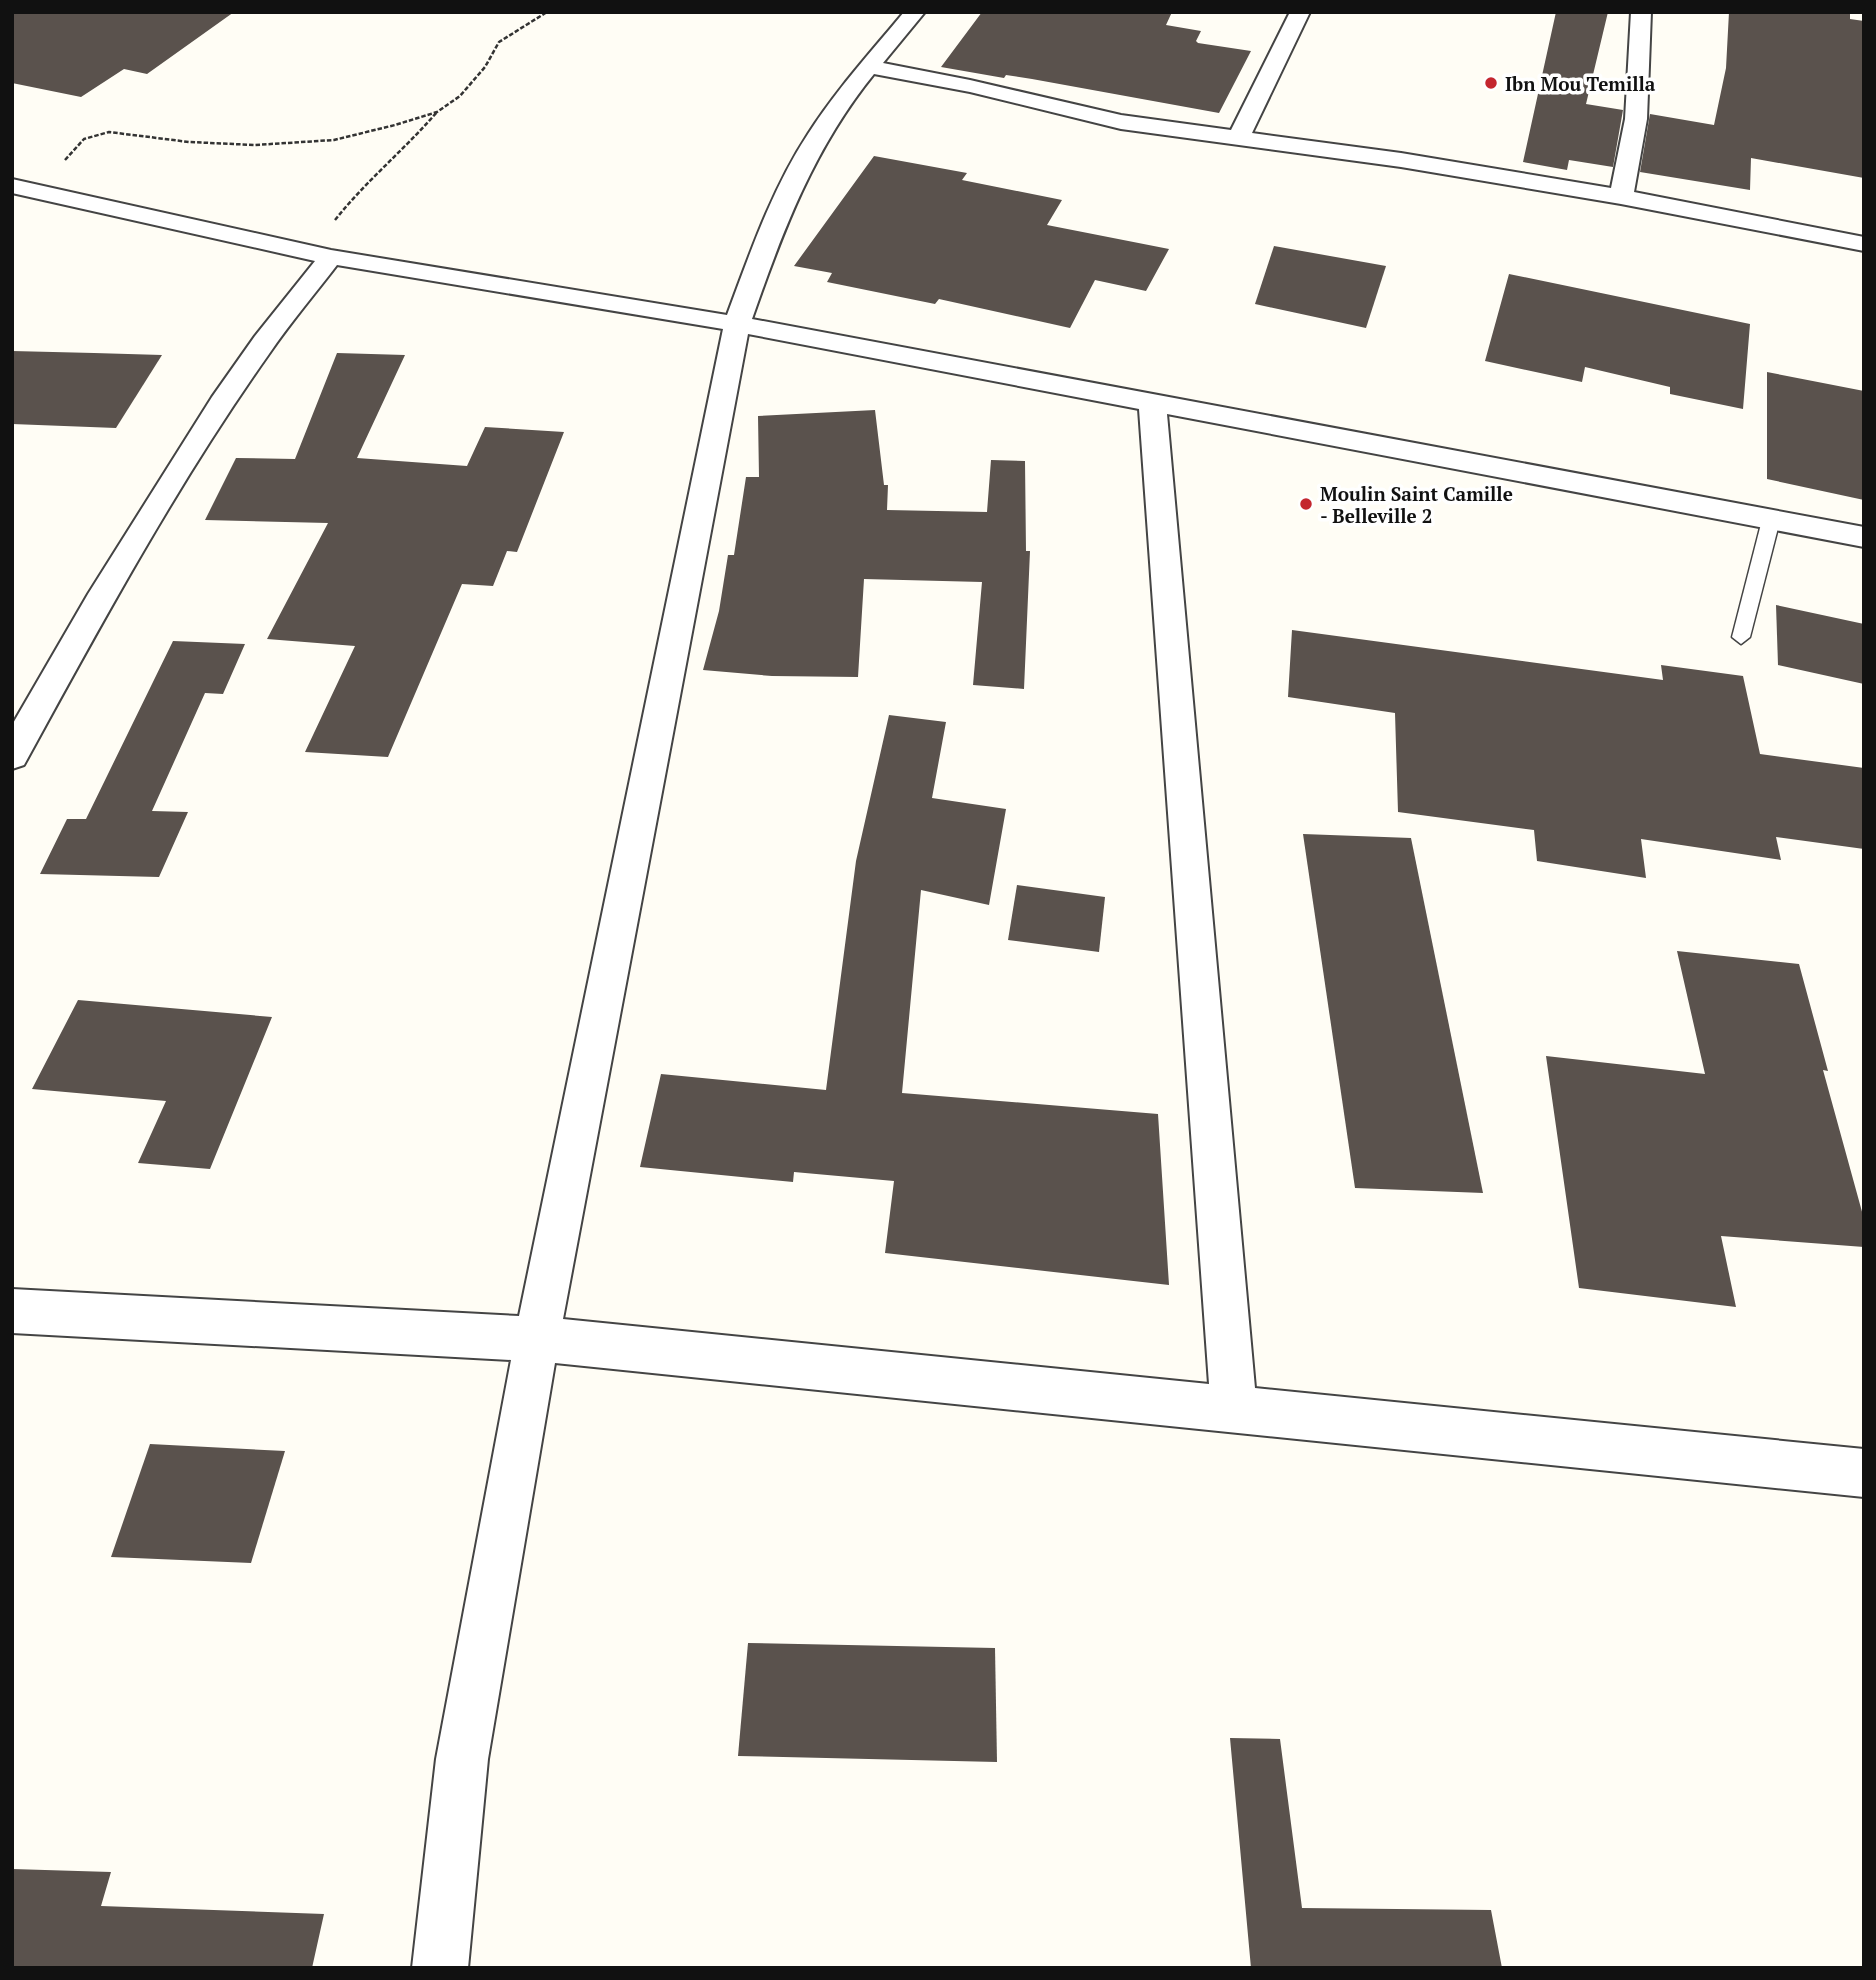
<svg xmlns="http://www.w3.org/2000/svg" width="1876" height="1980" viewBox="0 0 1876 1980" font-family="'PT Serif',serif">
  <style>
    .building { fill: #5a524d }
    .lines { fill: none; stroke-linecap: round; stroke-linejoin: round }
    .lane-casing { stroke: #444; stroke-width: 3 }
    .street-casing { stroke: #444; stroke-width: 4 }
    .path { stroke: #333; stroke-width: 2.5; stroke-dasharray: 4.5 2; stroke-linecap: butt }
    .lane { fill: #fff; fill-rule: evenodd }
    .street { fill: #fff; fill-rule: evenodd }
    .poi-dot { fill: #c4262e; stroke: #fff; stroke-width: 2.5 }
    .labels { text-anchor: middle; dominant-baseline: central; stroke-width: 7; stroke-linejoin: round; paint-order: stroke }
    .far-poi-label { font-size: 19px; font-weight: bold; fill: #111; stroke: #fff; text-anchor: start }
  </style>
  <rect width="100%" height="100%" fill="#fffdf5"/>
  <!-- building -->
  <g class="building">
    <polygon points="12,12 234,12 147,74 124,69 81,97 12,83"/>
    <polygon points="982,12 1172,12 1166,25 1201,31 1196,41 1198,43 1251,51 1219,113 1032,79 1006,75 1004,78 941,67"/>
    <polygon points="1556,12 1608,12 1586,104 1623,110 1613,167 1569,160 1567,170 1523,162"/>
    <polygon points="1729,12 1850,12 1850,19 1864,21 1864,178 1751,158 1750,190 1640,172 1650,114 1714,125 1726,68"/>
    <polygon points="874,156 967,173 962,180 1062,200 1047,225 1169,249 1146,291 1095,280 1070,328 939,299 935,304 827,282 832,273 794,266"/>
    <polygon points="1274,246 1386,266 1366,328 1255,304"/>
    <polygon points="1509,274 1750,324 1743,409 1670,394 1670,387 1585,367 1582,382 1485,361"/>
    <polygon points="12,351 94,353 162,355 116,428 12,424"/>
    <polygon points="337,353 405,355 357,458 467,466 485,427 564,432 517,552 507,551 493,586 462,584 388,757 305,752 355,646 267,639 328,523 205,520 236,458 295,459"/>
    <polygon points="1767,372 1864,391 1864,500 1767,479"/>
    <polygon points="875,410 884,485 888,485 887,510 987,512 991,460 1025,461 1026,551 1030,551 1024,689 973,685 982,582 864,579 858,677 772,676 703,670 719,611 728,555 734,555 746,477 759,477 758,416"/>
    <polygon points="1776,605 1864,624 1864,684 1778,665"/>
    <polygon points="1292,630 1663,680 1661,665 1743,676 1760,754 1864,768 1864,849 1776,837 1781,860 1641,839 1646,878 1537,861 1534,830 1398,812 1395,713 1288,697"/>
    <polygon points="173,641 245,644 223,694 205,693 152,811 188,812 159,877 40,874 67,819 86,819"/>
    <polygon points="889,715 946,722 932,798 1006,809 989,905 921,890 902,1093 1158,1114 1169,1285 885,1253 894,1181 794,1172 793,1182 640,1167 661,1074 826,1090 856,861"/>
    <polygon points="1303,834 1411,838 1483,1193 1355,1188"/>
    <polygon points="1017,885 1105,897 1099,952 1008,940"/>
    <polygon points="1677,951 1799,964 1828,1071 1823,1070 1864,1219 1864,1247 1721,1236 1736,1307 1579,1288 1546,1056 1705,1074"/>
    <polygon points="78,1000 272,1017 210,1169 138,1163 166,1101 32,1089"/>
    <polygon points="150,1444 285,1451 251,1563 111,1557"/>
    <polygon points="748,1643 995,1648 997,1762 738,1756"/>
    <polygon points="1230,1738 1280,1739 1302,1908 1491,1910 1502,1968 1251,1968"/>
    <polygon points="12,1869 111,1872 101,1906 324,1914 312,1968 12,1968"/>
  </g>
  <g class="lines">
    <!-- lane casing -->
    <g class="lane-casing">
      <polygon id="lane" points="1771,514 1780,520 1750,637 1741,644 1732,637 1762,520"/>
    </g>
    <!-- street casing -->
    <g class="street-casing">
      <path id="street" d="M 904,12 L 925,12 L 883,63 L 970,80 L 1121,115 L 1231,130 L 1290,12 L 1310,12 L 1252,133 L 1401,153 L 1611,188 L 1625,119 L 1631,12 L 1651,12 L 1647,119 L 1634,192 L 1864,237 L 1864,251 L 1621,204 L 1401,167 L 1121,129 L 970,92 L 874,74 C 814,148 783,230 752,319 L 1864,527 L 1864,547 L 1167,414 L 1255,1388 L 1864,1449 L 1864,1497 L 555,1363 L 488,1759 L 468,1968 L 412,1968 L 436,1759 L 511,1360 L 12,1333 L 12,1289 L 519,1316 L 723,329 L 337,265 C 314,295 290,323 269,354 C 177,484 100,626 24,765 L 12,769 L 12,725 L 88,594 L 212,397 L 255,336 L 315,261 L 12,193 L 12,179 L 331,250 L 727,315 C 750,253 772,189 808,134 C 836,90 871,52 904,12 ZM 748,334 L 1139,409 L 1209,1384 L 563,1319 Z"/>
    </g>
    <!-- path -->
    <g class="path">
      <polyline points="65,160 84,139 109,132 189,142 255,145 334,140 395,125 437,112 460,96 485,67 499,42 547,12"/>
      <path d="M 335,220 C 366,181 404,150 437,112"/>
    </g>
    <!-- lane -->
    <use href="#lane" class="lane"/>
    <!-- street -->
    <use href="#street" class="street"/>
  </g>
  <!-- markers -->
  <g class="poi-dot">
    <circle cx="1491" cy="83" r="7"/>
    <circle cx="1306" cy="504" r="7"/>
  </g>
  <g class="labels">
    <!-- far-poi labels -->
    <g class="far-poi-label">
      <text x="1505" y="83">Ibn Mou Temilla</text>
      <text x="1320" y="493">Moulin Saint Camille<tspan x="1320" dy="22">- Belleville 2</tspan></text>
    </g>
  </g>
  <!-- border -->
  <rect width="1876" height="1980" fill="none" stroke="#111111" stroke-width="28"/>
</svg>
